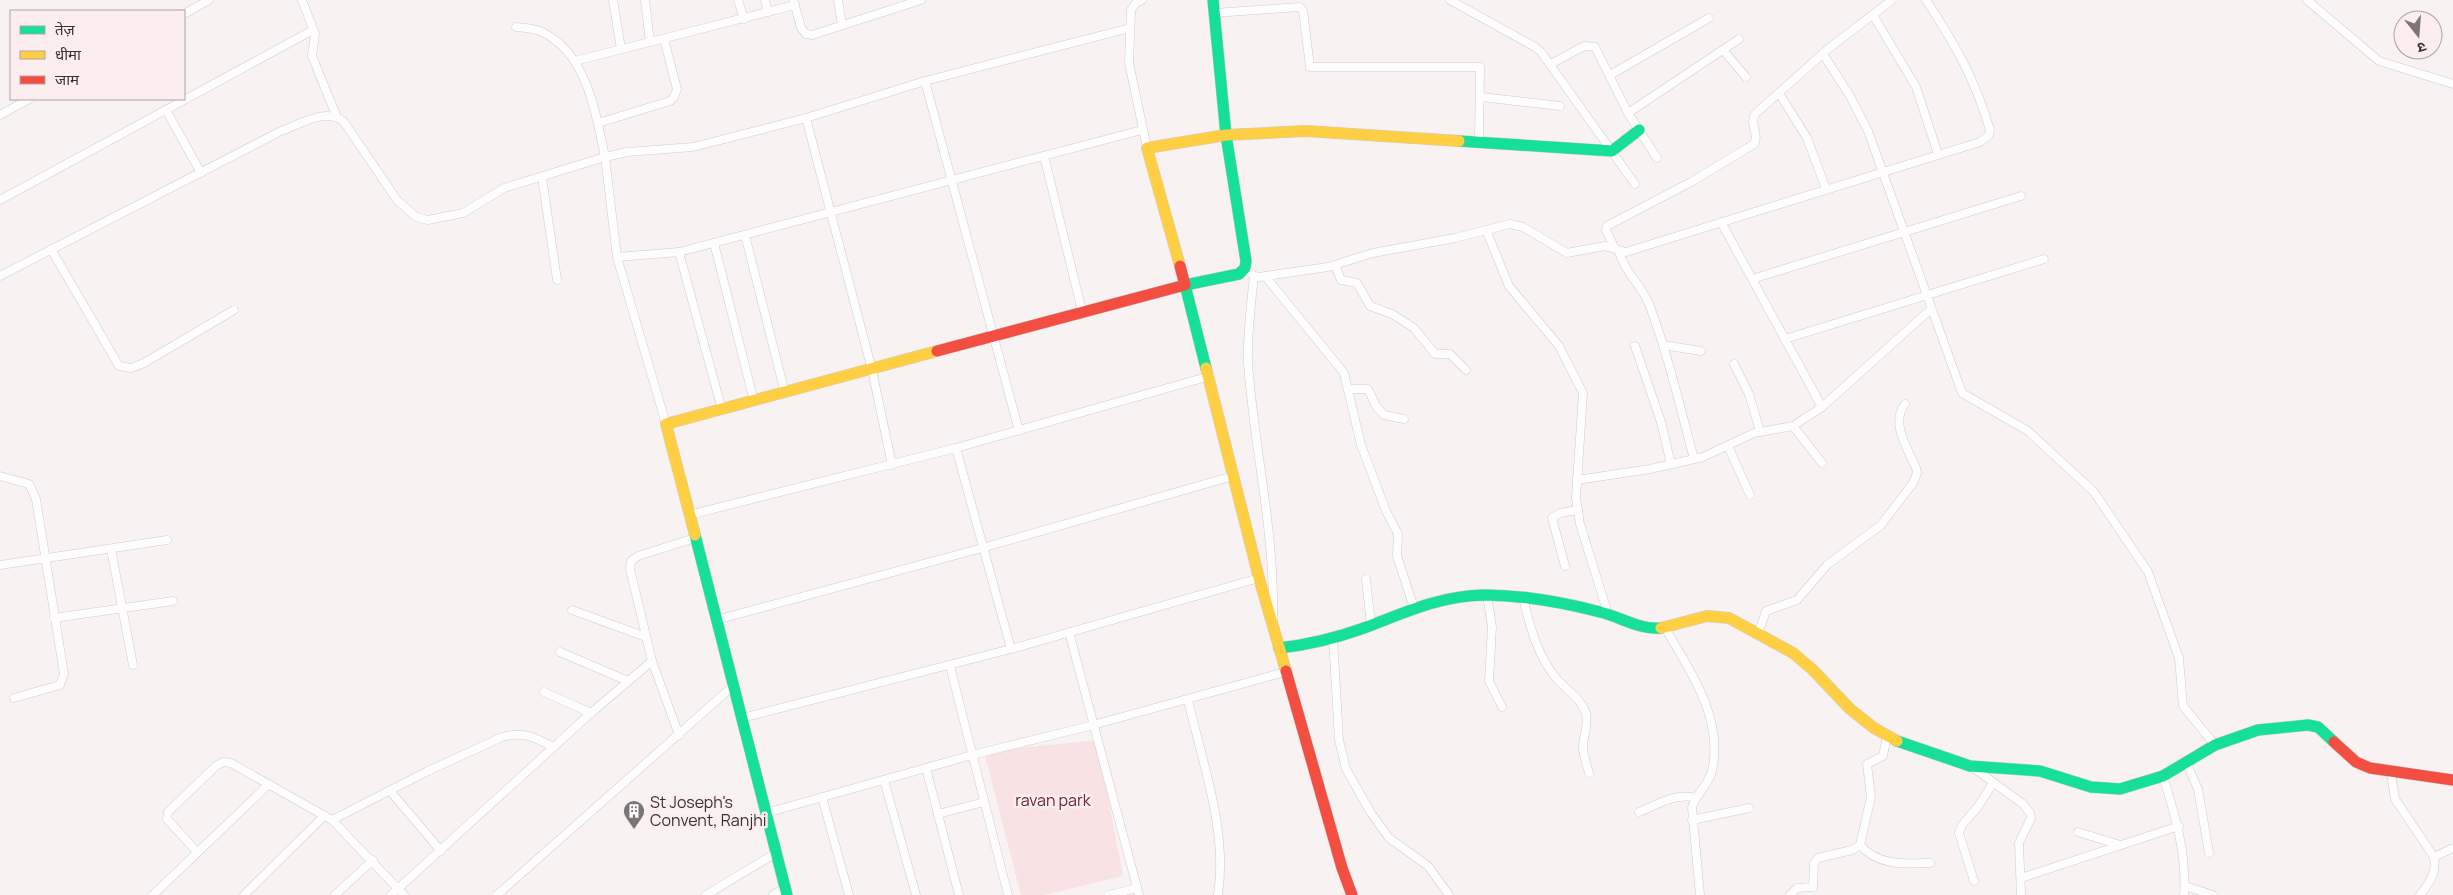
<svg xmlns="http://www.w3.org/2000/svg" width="2453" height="895" viewBox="0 0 2453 895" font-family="Manrope,'Noto Sans Devanagari',sans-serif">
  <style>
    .green { fill: #f9e2e3 }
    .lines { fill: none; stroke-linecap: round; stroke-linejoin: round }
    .street-casing { stroke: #d0cbcb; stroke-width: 9 }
    .fast-casing { stroke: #d0cbcb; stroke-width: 12 }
    .slow-casing { stroke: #d0cbcb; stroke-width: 12 }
    .jam-casing { stroke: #d0cbcb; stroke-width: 12 }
    .street { stroke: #fefdfd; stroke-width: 8 }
    .fast { stroke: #16e098; stroke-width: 11 }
    .slow { stroke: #ffcf43; stroke-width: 11 }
    .jam { stroke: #f24e42; stroke-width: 11 }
    .labels { text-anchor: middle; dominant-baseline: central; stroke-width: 5; stroke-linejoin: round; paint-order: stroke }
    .park-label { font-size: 16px; fill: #6b2630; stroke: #fceeef }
    .poi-label { font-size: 16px; fill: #373232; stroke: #fceeef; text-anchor: start }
  </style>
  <rect width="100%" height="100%" fill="#f8f2f2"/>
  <!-- green -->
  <polygon class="green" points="1097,740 1123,876 1044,895 1021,895 984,752"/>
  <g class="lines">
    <!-- street casing -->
    <g class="street-casing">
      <g id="street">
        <polyline points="302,0 315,34 312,56 336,115"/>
        <polyline points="613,0 621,49"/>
        <polyline points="645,0 650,42"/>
        <polyline points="738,0 744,19"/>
        <polyline points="765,0 768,12"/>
        <polyline points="838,0 842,25"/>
        <polyline points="1142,0 1136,3 1131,10 1129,63 1147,148"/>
        <polyline points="1450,0 1535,47 1541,52 1635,184"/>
        <polyline points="2307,0 2379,61 2453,84"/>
        <polyline points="794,2 801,28 806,34 812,35 921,0"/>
        <polyline points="1214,13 1300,7 1303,11 1310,67 1480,67 1479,142"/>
        <polyline points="184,14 209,0"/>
        <polyline points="1873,15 1916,87 1938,154"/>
        <polyline points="1723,50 1746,77"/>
        <polyline points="1823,54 1850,96 1868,131 1962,393 2028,431 2094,492 2148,572 2179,658 2183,706 2215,745"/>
        <polyline points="575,61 795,5"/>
        <polyline points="1551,64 1584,46 1595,47 1628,113 1657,158"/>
        <polyline points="1610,75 1709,18"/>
        <polyline points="925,81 1019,431"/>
        <polyline points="1779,93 1807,138 1826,189"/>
        <polyline points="1481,97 1560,106"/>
        <polyline points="166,110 201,173"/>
        <polyline points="1628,113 1739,39"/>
        <polyline points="0,115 29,99"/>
        <polyline points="806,118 872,370 892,465"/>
        <polyline points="598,123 670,101 674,97 677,89 664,39"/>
        <polyline points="1044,156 1082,311"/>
        <polyline points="542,177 557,280"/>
        <polyline points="0,200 313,30"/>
        <polyline points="1721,222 1822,407"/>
        <polyline points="1486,230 1509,286 1559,346 1583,393 1576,498 1580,524 1608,614"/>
        <polyline points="745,235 785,393"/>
        <polyline points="714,243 754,401"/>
        <polyline points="51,249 119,366 131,368 144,363 234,310"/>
        <path d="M 1615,249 L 1606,230 L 1607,226 L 1691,182 L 1754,144 C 1760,135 1749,125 1755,114 L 1828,49 L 1892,0"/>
        <path d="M 1619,251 C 1624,272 1641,284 1649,304 C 1668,354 1680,407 1694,459"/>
        <polyline points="679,252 722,410"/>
        <polyline points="617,257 679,252 1142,130"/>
        <polyline points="1335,265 1341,280 1357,283 1370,306 1392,314 1414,328 1435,354 1450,354 1466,370"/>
        <path d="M 1245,268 L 1254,276 L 1259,277 L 1328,267 L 1373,253 L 1455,238 L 1510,224 L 1523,227 L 1567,253 L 1605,246 L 1626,252 L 1980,142 L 1989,135 L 1990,130 C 1975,79 1955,44 1926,0"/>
        <path d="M 0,276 L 281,131 C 301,124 326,107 344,122 L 397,200 L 416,217 L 428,220 L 463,213 L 504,188 L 605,157 C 596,114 587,53 542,32 C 534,28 524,28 516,27"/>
        <path d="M 1254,276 C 1251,305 1247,334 1248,363 C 1254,448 1275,532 1273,618"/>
        <polyline points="1265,276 1344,373 1361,445 1386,511 1398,534 1397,556 1414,608"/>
        <polyline points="1752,279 2021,196"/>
        <polyline points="1785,339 2044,259"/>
        <polyline points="1663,345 1701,351"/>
        <polyline points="1635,346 1661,422 1671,464"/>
        <polyline points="1734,364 1749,394 1760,431"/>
        <polyline points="1349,389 1368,389 1376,406 1384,415 1404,419"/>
        <polyline points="666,424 617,257 605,157 627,152 693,147 806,118 925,81 1130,28"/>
        <polyline points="1793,426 1822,463"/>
        <polyline points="1728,446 1750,495"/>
        <polyline points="956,448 1011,649"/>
        <polyline points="0,476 29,484 36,499 64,674 60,685 14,698"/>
        <polyline points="1577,480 1650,469 1703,457 1754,433 1793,426 1822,407 1931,309"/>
        <polyline points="689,515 956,448 1210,376"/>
        <polyline points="111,549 133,665"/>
        <polyline points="0,565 167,540"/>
        <polyline points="1565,566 1552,518 1560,513 1578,510"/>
        <polyline points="1366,579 1371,625"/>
        <polyline points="1487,595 1492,627 1489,681 1502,707"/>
        <path d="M 1523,598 C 1530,626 1537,655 1556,678 C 1566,690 1581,698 1586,713 C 1589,726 1583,735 1583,747 C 1583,756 1587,765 1589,773"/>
        <polyline points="572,610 646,637"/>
        <polyline points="54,618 173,601"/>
        <polyline points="716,620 982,548 1233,476"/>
        <path d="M 1665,628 C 1690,670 1724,719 1712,771 C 1709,785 1695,794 1692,808 L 1700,895"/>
        <polyline points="1069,632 1139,895"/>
        <path d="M 1758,634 L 1766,611 L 1797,600 L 1827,565 L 1881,525 L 1913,483 L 1917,473 L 1916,468 C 1908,449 1890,423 1905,404"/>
        <polyline points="1333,638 1339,740 1346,769 1371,813 1389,838 1428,866 1449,895"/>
        <polyline points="560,652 628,681"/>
        <polyline points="950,666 1008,895"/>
        <polyline points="544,692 591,713"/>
        <path d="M 1188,700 C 1202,762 1228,831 1218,895"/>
        <polyline points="742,718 1011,649 1259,578"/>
        <polyline points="679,735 652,661 630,569 631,561 638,556 695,538"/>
        <polyline points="2186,762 2198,789 2209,853"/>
        <polyline points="1971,766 2023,804 2030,813 2031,818 2019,843 2021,895"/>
        <polyline points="926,768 959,895"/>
        <path d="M 2391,773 L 2395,799 L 2434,857 C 2437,873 2430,882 2420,895"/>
        <path d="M 2163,776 C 2175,815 2187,854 2184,895"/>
        <polyline points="884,780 916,895"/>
        <polyline points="391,792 441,851"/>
        <polyline points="822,797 849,895"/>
        <path d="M 1639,812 C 1657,805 1677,792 1696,798"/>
        <polyline points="766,813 972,755 1093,725 1285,672"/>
        <polyline points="938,814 984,802"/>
        <path d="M 332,820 L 428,771 L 502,737 C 523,731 534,737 553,747"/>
        <polyline points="1692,820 1749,808"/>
        <polyline points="2078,832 2120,845"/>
        <path d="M 1860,845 C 1878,866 1905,864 1930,863"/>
        <polyline points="197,852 167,819 168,812 216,766 223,762 231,763 332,820 404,895"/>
        <polyline points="2434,857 2453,848"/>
        <polyline points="2021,878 2179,826"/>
        <polyline points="1974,881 1959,833 1962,825 1977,808 1993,783"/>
        <polyline points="2185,886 2213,895"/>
        <polyline points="153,895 268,785"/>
        <polyline points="244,895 324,816"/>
        <polyline points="335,895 373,860"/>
        <polyline points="391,895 591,713 652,661"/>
        <polyline points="497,895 734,685"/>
        <polyline points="706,895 776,853"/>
        <polyline points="773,895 785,888"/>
        <polyline points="1109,895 1137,888"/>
        <polyline points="1790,895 1797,888 1813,887 1814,863 1818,858 1852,850 1860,845 1871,797 1867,764 1883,756 1887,736"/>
      </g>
    </g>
    <!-- fast casing -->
    <g class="fast-casing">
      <g id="fast">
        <polyline points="1459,141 1612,151 1639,130"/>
        <polyline points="1206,368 1185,285 1239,274 1245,268 1246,261 1226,135 1213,0"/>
        <polyline points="695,535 787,895"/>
        <path d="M 1279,648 C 1308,645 1336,638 1364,628 C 1404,613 1439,596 1483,595 C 1523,595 1562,602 1600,612 C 1621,617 1639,630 1661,628"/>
        <polyline points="1897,741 1970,766 2040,771 2091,787 2120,789 2163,776 2215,745 2258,730 2308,725 2318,727 2334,742"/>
      </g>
    </g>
    <!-- slow casing -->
    <g class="slow-casing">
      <g id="slow">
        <polyline points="1180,266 1147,148 1226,135 1306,131 1459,141"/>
        <polyline points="1206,368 1259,578 1286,671"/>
        <polyline points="695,535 666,424 937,351"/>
        <polyline points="1661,628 1707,616 1729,618 1793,653 1813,670 1850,709 1874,728 1897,741"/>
      </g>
    </g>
    <!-- jam casing -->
    <g class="jam-casing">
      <g id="jam">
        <polyline points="937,351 1185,285 1180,266"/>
        <polyline points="1286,671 1342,868 1352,895"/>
        <polyline points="2334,742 2356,762 2370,768 2453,780"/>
      </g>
    </g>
    <!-- street -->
    <use href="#street" class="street"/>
    <!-- fast -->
    <use href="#fast" class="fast"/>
    <!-- slow -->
    <use href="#slow" class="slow"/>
    <!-- jam -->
    <use href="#jam" class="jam"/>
  </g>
  <!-- icons -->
  <defs>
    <g id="building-pin" transform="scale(1.125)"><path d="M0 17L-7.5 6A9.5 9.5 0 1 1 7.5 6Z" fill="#7b7575" stroke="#fceeef"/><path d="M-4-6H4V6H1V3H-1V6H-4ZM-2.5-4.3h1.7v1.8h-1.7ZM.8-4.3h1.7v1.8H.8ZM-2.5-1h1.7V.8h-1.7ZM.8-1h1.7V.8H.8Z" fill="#fff"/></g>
  </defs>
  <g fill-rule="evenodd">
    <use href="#building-pin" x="634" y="811"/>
  </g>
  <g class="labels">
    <!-- park labels -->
    <g class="park-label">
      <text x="1053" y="800">ravan park</text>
    </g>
    <!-- poi labels -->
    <g class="poi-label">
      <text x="650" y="802">St Joseph's<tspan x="650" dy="18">Convent, Ranjhi</tspan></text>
    </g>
  </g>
  <!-- legend -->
  <rect x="10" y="10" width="175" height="90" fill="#fceeef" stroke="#ada3a3"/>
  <rect x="20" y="26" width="25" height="8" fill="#16e098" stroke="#ada3a3"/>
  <text x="55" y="35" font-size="15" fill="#373232">तेज़</text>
  <rect x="20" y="51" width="25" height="8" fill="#ffcf43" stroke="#ada3a3"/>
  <text x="55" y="60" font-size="15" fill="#373232">धीमा</text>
  <rect x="20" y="76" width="25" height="8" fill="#f24e42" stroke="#ada3a3"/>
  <text x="55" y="85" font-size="15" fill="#373232">जाम</text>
  <!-- north arrow -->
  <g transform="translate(2418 35) rotate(163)"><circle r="24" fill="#fceeef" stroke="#ada3a3"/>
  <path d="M0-4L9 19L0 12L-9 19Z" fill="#7b7575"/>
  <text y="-8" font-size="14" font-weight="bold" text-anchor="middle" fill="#373232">उ</text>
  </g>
</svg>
